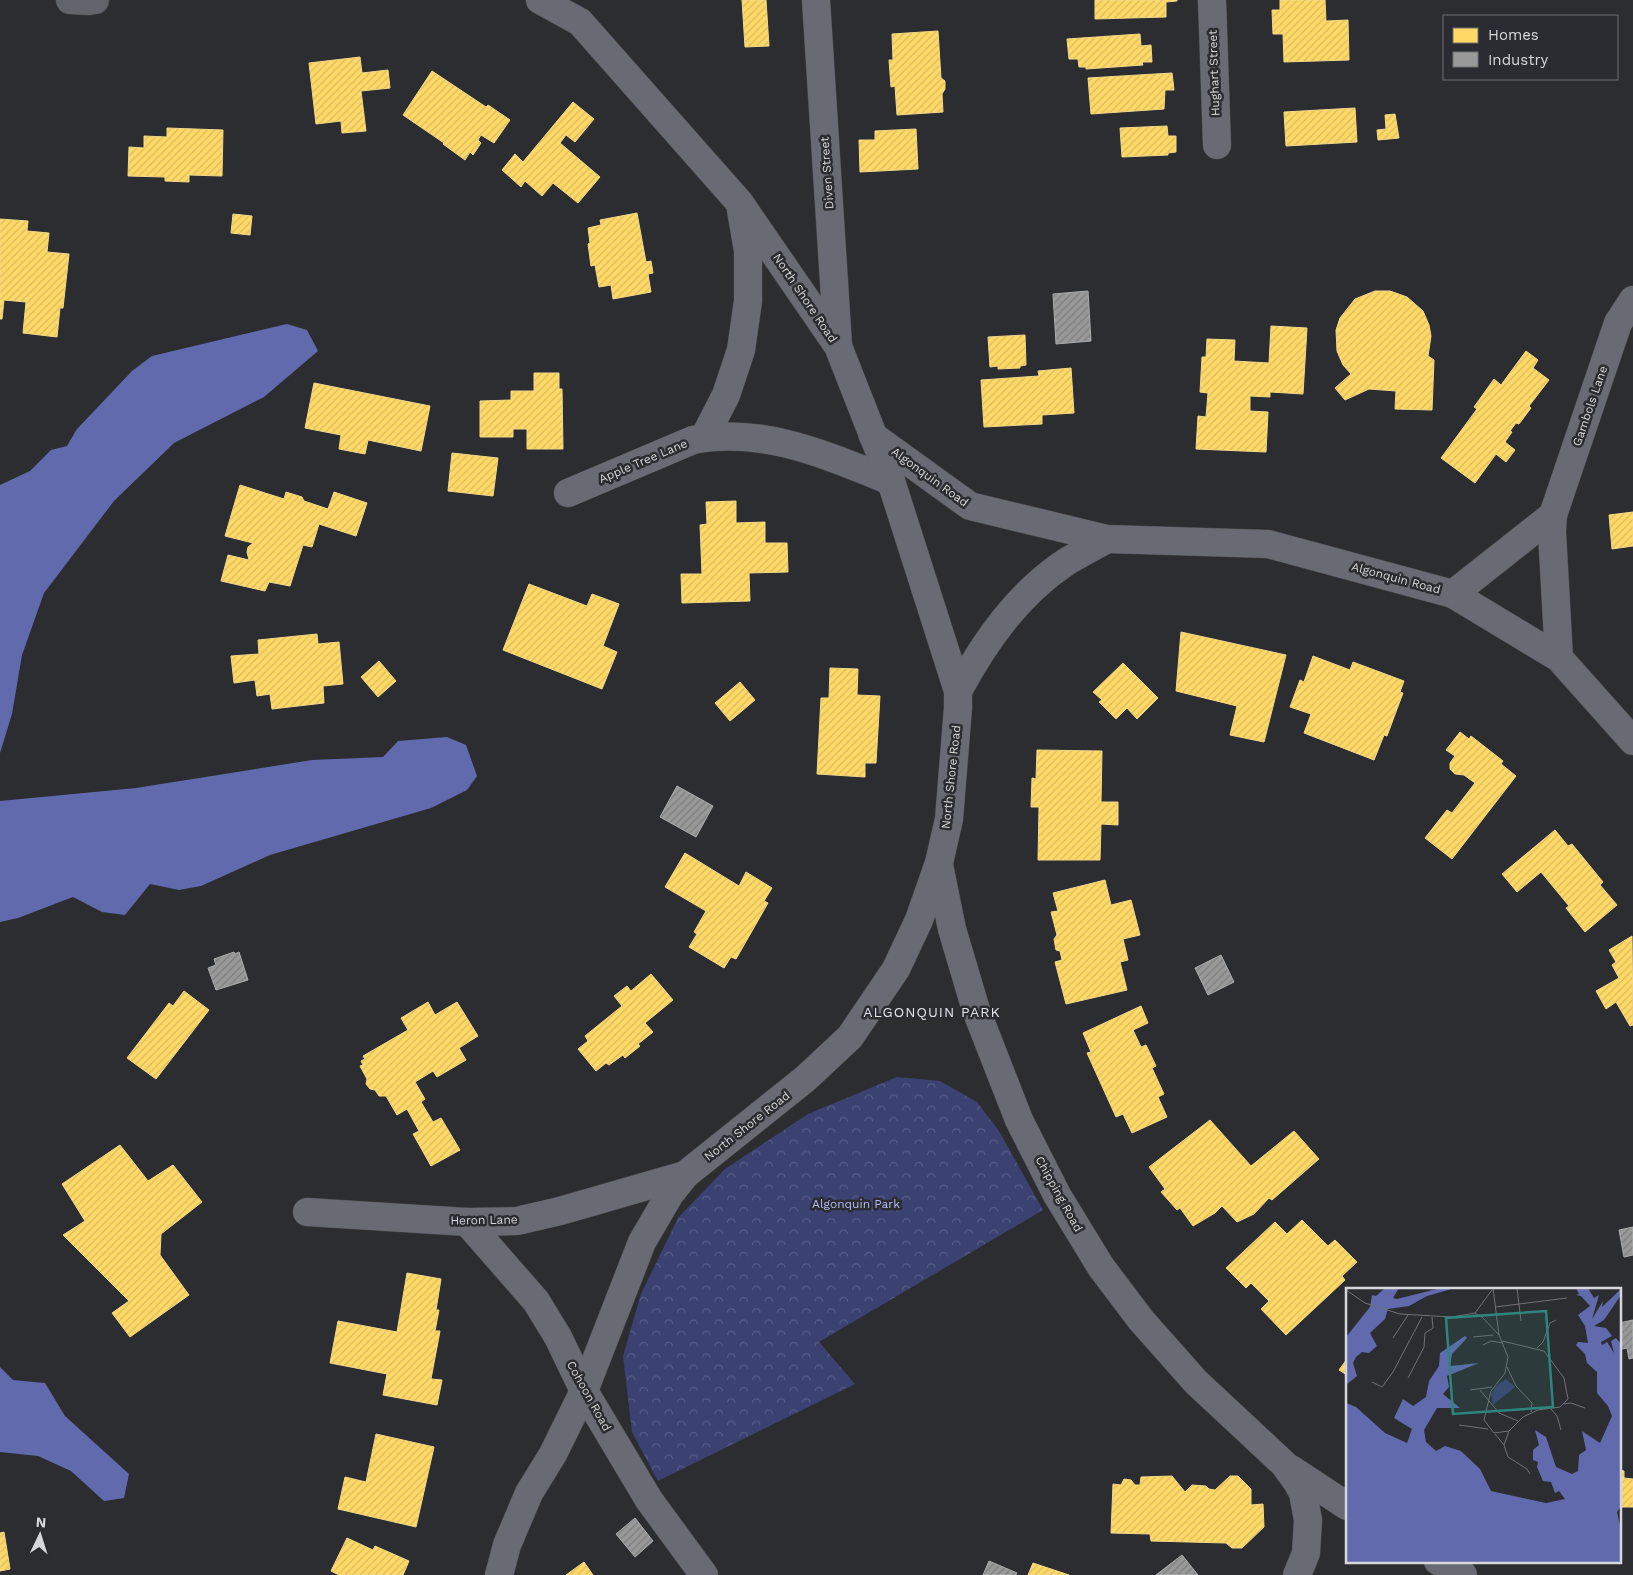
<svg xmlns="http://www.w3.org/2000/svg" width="1633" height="1575" viewBox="0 0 1633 1575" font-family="'Work Sans',sans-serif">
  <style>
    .park { fill: url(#park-crowns) }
    .water { fill: #606aad }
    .homes { fill: url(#homes-hatch); stroke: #f3d889 }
    .industry { fill: url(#industry-hatch); stroke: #abacac }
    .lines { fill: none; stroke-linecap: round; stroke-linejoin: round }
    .street-casing { stroke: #48484a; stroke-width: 29 }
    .secondary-casing { stroke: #48484a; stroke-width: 29 }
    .street { stroke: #686a74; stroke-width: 28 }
    .secondary { stroke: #62646c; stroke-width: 28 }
    .labels { text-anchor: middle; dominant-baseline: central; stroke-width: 5; stroke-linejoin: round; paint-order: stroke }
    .street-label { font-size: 12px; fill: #d6d7da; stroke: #2b2c31 }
    .park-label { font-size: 12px; fill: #b0bcf8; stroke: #2b2c31 }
    .neighbourhood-label { font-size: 14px; letter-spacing: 1px; fill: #e2e4eb; stroke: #2b2c31 }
    .inset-road { fill: none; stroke: #707174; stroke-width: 1 }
    .view { fill: #2d857e; fill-opacity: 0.15; stroke: #2d857e; stroke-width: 2.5 }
    .inset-edge { fill: none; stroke: #d6d7da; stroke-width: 2.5 }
  </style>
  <defs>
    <pattern id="park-crowns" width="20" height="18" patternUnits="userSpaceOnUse" patternTransform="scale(1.25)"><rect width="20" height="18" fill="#3b4272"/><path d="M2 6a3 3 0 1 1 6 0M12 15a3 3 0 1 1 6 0" fill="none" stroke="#575d86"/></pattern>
    <pattern id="homes-hatch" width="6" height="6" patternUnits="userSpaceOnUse" patternTransform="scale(1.25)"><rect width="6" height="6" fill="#ffd966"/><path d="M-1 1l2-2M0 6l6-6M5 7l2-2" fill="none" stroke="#d9ba5f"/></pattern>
    <pattern id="industry-hatch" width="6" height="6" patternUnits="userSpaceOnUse" patternTransform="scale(1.25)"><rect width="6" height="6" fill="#999"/><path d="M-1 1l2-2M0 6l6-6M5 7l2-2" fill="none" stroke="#7e7e7f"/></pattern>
  </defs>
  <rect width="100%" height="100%" fill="#2c2d30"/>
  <!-- park -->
  <polygon class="park" points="897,1077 940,1081 977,1102 999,1131 1043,1210 819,1342 855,1384 658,1481 632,1432 623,1356 641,1294 678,1218 725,1169 808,1114"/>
  <!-- water -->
  <g class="water">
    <polygon points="287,324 307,330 318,351 264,397 174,443 114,501 44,593 22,655 12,714 0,753 0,485 30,471 51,450 67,446 77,429 132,371 152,356"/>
    <polygon points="447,737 466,745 477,776 467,790 431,808 270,855 201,886 179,890 150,884 125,915 102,912 73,897 18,918 0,922 0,801 136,788 312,760 383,757 398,741"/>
    <polygon points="0,1367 13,1380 45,1383 65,1416 129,1474 124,1498 104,1501 71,1471 38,1456 0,1452"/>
  </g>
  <!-- homes -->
  <g class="homes">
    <polygon points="742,0 766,0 769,46 745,47"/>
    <polygon points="1095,0 1177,0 1177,1 1166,2 1166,17 1095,19"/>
    <polygon points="1280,0 1325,0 1326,21 1348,20 1349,60 1284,62 1283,34 1273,34 1272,10 1280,10"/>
    <polygon points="938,31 941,78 945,81 945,89 942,94 943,112 897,115 895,86 891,87 889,60 893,60 892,34"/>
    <polygon points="1140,34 1141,46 1151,45 1152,62 1142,62 1143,65 1086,69 1086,67 1079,67 1078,59 1069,59 1067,39"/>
    <polygon points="360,57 362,73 388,70 390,88 361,91 366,131 342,133 341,121 316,124 309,63"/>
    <polygon points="432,71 486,107 488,105 510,120 494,143 481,135 478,140 481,143 473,155 470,152 465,160 443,144 444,143 403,115"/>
    <polygon points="1172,73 1174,90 1165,90 1164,109 1091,114 1088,78"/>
    <polygon points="573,102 594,119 575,142 566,135 560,143 600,177 578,203 553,183 542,196 525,181 521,187 502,170 515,154 523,162"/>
    <polygon points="1355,108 1357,142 1286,146 1284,112"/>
    <polygon points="1395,114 1399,138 1378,140 1377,130 1386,129 1385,115"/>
    <polygon points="1167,126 1168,136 1176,136 1176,152 1168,153 1168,155 1122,157 1120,128"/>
    <polygon points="167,128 223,130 222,176 189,175 189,182 165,181 165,177 128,176 129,147 144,148 144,136 167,137"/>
    <polygon points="916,129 918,169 860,172 859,140 875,140 875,131"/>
    <polygon points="637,213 646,262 651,261 653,273 648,274 651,292 613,299 611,285 599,287 595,265 591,266 588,244 590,243 588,228 601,225 600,220"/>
    <polygon points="233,214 252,216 250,235 231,233"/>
    <polygon points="0,219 28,221 27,231 49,233 47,252 69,254 63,308 60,308 57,337 23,333 26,302 4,300 2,319 0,319"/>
    <polygon points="1375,291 1390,291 1407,297 1423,311 1429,325 1431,336 1428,356 1434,360 1432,410 1395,409 1396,391 1369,389 1345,400 1335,388 1351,374 1343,365 1337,351 1336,330 1340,318 1355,299"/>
    <polygon points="1271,326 1307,328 1303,394 1270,392 1270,397 1250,396 1250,411 1268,412 1266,452 1196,449 1198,416 1206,417 1208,393 1200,392 1202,357 1206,357 1207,339 1235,340 1234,361 1269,363"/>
    <polygon points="1025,335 1026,365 1020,366 1020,368 998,369 998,366 990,367 988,337"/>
    <polygon points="1526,351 1538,360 1533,368 1549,380 1529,406 1531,408 1519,424 1516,423 1510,431 1512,432 1505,442 1515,450 1506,462 1496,454 1475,483 1441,458 1477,409 1474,407 1494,379 1501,385"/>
    <polygon points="1071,368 1074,413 1042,415 1042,424 984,427 981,380 1039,376 1038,371"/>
    <polygon points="534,373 559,373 559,389 562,389 563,449 527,449 527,429 513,429 513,437 480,437 480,401 511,400 511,391 534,391"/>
    <polygon points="314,383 430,406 421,451 368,440 365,454 339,449 341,435 305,428"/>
    <polygon points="452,453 498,458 493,496 448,491"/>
    <polygon points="240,485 284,499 286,492 302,497 304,501 328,509 334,492 367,503 356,536 319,524 312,547 303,545 290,586 269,582 265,591 221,581 228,555 249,560 247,552 248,547 253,543 225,536"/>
    <polygon points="736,501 736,523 765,522 765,543 787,543 788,572 749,573 750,601 682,603 681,574 702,574 700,525 707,524 706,502"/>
    <polygon points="1633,512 1633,546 1612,549 1609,515"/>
    <polygon points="529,584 587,606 592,594 619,604 603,646 617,652 602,689 503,650"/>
    <polygon points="1181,632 1286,655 1264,742 1230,735 1237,706 1176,691"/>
    <polygon points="317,634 318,644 339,642 343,684 323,686 324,703 272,709 270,694 257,696 255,680 234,683 231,656 259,654 258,640"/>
    <polygon points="1313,656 1350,670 1353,662 1404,681 1400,692 1403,693 1387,736 1384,735 1374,760 1304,733 1311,714 1290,707 1300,680 1304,682"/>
    <polygon points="379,661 396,681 378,697 361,677"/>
    <polygon points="1123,663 1158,698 1137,719 1127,708 1116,719 1099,702 1102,700 1093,692"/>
    <polygon points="830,668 858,669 857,695 880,696 876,763 865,763 865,777 817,774 821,698 829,698"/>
    <polygon points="740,682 755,700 730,721 715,703"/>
    <polygon points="1460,732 1469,739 1471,736 1503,761 1501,764 1516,776 1452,859 1425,838 1447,810 1452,813 1475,783 1464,775 1455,774 1450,769 1450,763 1455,756 1446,750"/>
    <polygon points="1037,750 1102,751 1101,802 1118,802 1118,825 1101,824 1100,860 1038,860 1039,807 1031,807 1032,778 1036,779"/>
    <polygon points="1555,830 1568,846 1572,844 1603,882 1600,885 1617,905 1585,932 1566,908 1569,906 1541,872 1517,892 1502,874"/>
    <polygon points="685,853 739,886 746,872 772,888 764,901 768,903 736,959 731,957 724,968 689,947 697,934 694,932 706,911 665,887"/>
    <polygon points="1105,880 1111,905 1131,900 1140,935 1123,939 1128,960 1120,962 1127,990 1066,1004 1055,962 1062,960 1060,951 1056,950 1054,939 1057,935 1051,912 1058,911 1053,893"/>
    <polygon points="1632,936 1633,1025 1630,1026 1616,1002 1606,1009 1596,991 1619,978 1612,965 1616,962 1609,950"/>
    <polygon points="651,974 673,1000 645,1023 653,1032 638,1044 640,1046 625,1058 623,1055 609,1065 606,1063 596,1071 578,1049 588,1041 585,1036 622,1006 614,996 627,986 631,991"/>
    <polygon points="184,991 209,1010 156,1079 127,1058 169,1003 173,1006"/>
    <polygon points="428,1002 435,1015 457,1002 478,1036 459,1048 466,1060 437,1077 433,1071 415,1082 425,1099 421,1102 433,1122 441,1118 460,1150 431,1166 413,1134 419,1131 407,1109 397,1115 386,1096 379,1096 375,1090 370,1089 366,1084 367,1079 360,1066 363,1065 361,1061 365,1059 363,1056 408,1030 401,1018"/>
    <polygon points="1141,1006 1148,1023 1133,1030 1141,1047 1146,1045 1156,1066 1152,1068 1164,1094 1158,1097 1167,1117 1132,1133 1123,1114 1116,1117 1087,1053 1091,1052 1083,1033"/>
    <polygon points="1210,1120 1251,1166 1294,1131 1319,1159 1272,1200 1269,1198 1254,1214 1237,1222 1222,1206 1215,1213 1193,1226 1180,1208 1177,1210 1161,1192 1165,1189 1149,1167"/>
    <polygon points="120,1145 148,1181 173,1165 202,1202 161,1234 160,1255 189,1295 130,1337 112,1313 129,1301 63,1235 85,1221 62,1184"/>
    <polygon points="1302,1220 1328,1246 1335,1240 1357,1262 1342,1276 1345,1280 1286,1335 1261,1309 1269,1301 1251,1283 1246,1288 1226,1268 1275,1222 1287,1234"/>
    <polygon points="407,1273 441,1279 436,1310 439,1310 435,1331 440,1331 431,1379 442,1380 437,1405 383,1395 387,1374 330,1363 338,1321 397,1332"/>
    <polygon points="1347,1359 1347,1375 1339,1370"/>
    <polygon points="376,1434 434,1447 416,1527 338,1509 345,1477 366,1482"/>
    <polygon points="1619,1470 1624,1471 1624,1478 1633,1479 1633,1507 1621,1507 1621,1512 1619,1512"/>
    <polygon points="1172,1476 1185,1492 1192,1485 1206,1486 1209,1489 1215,1490 1230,1476 1238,1476 1251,1489 1251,1505 1263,1504 1264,1527 1242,1548 1232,1548 1226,1543 1151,1541 1150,1534 1111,1533 1113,1484 1121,1485 1124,1479 1131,1480 1135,1485 1140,1485 1141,1477"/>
    <polygon points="4,1532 10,1569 0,1571 0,1533"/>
    <polygon points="347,1538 373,1550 375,1546 409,1561 403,1575 339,1575 331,1571"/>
    <polygon points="584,1562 593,1575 566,1575"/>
    <polygon points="1033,1563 1069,1575 1028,1575"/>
  </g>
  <!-- industry -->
  <g class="industry">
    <polygon points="1088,291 1091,341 1056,344 1053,294"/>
    <polygon points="677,786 713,806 696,837 660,817"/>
    <polygon points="234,952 235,954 239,952 248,980 216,990 208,968 216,965 214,959"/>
    <polygon points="1221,955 1234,982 1208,995 1195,968"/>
    <polygon points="1633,1227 1633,1255 1624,1257 1619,1230"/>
    <polygon points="1633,1320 1633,1358 1629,1359 1627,1348 1622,1349 1619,1339 1619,1323"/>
    <polygon points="635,1518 653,1541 635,1557 616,1534"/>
    <polygon points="1182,1555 1198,1575 1156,1575"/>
    <polygon points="989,1561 1017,1573 1016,1575 983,1575"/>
  </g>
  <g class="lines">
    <!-- street casing -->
    <g class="street-casing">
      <g id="street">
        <polyline points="816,0 838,345"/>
        <polyline points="1212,0 1217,145"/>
        <polyline points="873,436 970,506 1107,539 1268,544 1453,594 1559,658 1633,741"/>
        <polyline points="704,438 726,395 741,350 748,301 748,251 741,210"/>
        <path d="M 568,493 L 693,440 C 763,426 828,456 891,481"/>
        <polyline points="1553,515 1552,532 1559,658"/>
        <polyline points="1453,594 1553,515 1618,323 1633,300"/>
        <path d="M 958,691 C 985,641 1018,594 1066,562 C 1079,554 1093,547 1107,539"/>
        <polyline points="939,865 952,929 976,1010 1019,1120 1057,1195 1101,1267 1141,1320 1196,1382 1284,1464 1297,1482 1303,1493 1308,1520 1306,1553 1297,1575"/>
        <polyline points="307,1212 467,1222 517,1221 560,1211 685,1175"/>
        <polyline points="467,1222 536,1301 558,1337 584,1391 649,1500 704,1575"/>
        <polyline points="1291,1469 1347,1506"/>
        <polyline points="1438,1561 1463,1575"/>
        <polyline points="499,1575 507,1545 529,1493 553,1454 584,1391 642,1242 670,1194 685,1175 805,1079 850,1037 896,969 919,920 939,863 949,819 958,708 958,691 891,481 838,346 739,202 580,22 540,0"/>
      </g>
    </g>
    <!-- secondary casing -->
    <g class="secondary-casing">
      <polyline id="secondary" points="70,0 89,1 95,0"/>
    </g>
    <!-- street -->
    <use href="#street" class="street"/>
    <!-- secondary -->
    <use href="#secondary" class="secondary"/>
  </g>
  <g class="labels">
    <!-- street labels -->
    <g class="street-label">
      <text transform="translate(1214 73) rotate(-92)">Hughart Street</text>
      <text transform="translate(827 173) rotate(-94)">Diven Street</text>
      <text transform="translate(805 298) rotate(56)">North Shore Road</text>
      <text transform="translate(1590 406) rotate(-71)">Gambols Lane</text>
      <text transform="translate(643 461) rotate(-23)">Apple Tree Lane</text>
      <text transform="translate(930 477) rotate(36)">Algonquin Road</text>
      <text transform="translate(1396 578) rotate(15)">Algonquin Road</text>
      <text transform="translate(951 777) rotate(-84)">North Shore Road</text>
      <text transform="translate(747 1126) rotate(-38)">North Shore Road</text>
      <text transform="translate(1059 1194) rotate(61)">Chipping Road</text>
      <text transform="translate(484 1220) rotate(-1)">Heron Lane</text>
      <text transform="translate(589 1396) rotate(61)">Cohoon Road</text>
    </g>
    <!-- park labels -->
    <g class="park-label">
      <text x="856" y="1204">Algonquin Park</text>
    </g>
    <!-- neighbourhood labels -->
    <g class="neighbourhood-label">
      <text x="932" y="1012">ALGONQUIN PARK</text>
    </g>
  </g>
  <!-- overview -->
  <g transform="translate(1346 1288)">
    <rect width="275" height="275" fill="#2c2d30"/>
    <path d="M 160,91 L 169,99 L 147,117 L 145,106 L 150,98 Z" fill="#3b4272"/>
    <path d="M 39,0 L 53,0 L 47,10 L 51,11 L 91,1 L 109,0 L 81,8 L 63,18 L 42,21 L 39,31 L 24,45 L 31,58 L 23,65 L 16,64 L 10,69 L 7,75 L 11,88 L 0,97 L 0,49 L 24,19 L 26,7 L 30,8 ZM 230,0 L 242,0 L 248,10 L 253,7 L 246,31 L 257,13 L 256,19 L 275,1 L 275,7 L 258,32 L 248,38 L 260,40 L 266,48 L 255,54 L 256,57 L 261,54 L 268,65 L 265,53 L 270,50 L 275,56 L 275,218 L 271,224 L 275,242 L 275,275 L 0,275 L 0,115 L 10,119 L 39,145 L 61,155 L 66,141 L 48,130 L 57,111 L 67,118 L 80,109 L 83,93 L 93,78 L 94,65 L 119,48 L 121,50 L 106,66 L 104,78 L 133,75 L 101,88 L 103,99 L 97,106 L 114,120 L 91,120 L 78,142 L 80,154 L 90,163 L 99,158 L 115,163 L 134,181 L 145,203 L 200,215 L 219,211 L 213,203 L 209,205 L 205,194 L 197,193 L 191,179 L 192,174 L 187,172 L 187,162 L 193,157 L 189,142 L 200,149 L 210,179 L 226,186 L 232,183 L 233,167 L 240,162 L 236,143 L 254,155 L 266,128 L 262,118 L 251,105 L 251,84 L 241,75 L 239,66 L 230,57 L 232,54 L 242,55 L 239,38 L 232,27 L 244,18 L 235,8 L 230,7 L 233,6 Z" fill="#606aad"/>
    <path class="inset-road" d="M 147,0 L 153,47M 171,0 L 175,33M 0,2 L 19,15 L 54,26 L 106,29 L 129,25 L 136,29 L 153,47 L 162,69 L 159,85 L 145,103 L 138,132 L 148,145 L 163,143M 149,19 L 221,10M 129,25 L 146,2M 127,49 L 147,47M 47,50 L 62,27M 156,53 L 198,63 L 218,90 L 222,111 L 214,119 L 192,122 L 177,129 L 163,143 L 158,157M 137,57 L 145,53 L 157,55M 191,60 L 197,54 L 204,35 L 210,32M 161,79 L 170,98 L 186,115 L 185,124M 62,90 L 78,59 L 79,45 L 87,40 L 86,29M 26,94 L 36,99 L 47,84 L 76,29M 124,102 L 146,99M 134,102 L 153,125 L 172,133M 218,116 L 225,115 L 239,120M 205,121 L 211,128 L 215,142M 113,137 L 142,141M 149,146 L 158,157 L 162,169 L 181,181 L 184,186"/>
    <path class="view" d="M 200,23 L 207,119 L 107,126 L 100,30 Z"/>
    <rect width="275" height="275" class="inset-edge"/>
  </g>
  <!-- legend -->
  <rect x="1443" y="15" width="175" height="65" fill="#2b2c31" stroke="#6f7075"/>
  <rect x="1453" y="28" width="25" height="15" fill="#ffd966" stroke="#6f7075"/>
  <text x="1488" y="40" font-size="15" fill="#d6d7da">Homes</text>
  <rect x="1453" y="52" width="25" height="15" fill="#999999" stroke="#6f7075"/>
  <text x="1488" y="65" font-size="15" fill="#d6d7da">Industry</text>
  <!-- north arrow -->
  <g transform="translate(40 1535) rotate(4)" stroke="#2b2c31" stroke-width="4" paint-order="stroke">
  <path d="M0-4L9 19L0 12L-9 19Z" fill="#d6d7da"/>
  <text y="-8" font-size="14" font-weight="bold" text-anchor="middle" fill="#d6d7da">N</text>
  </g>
</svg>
